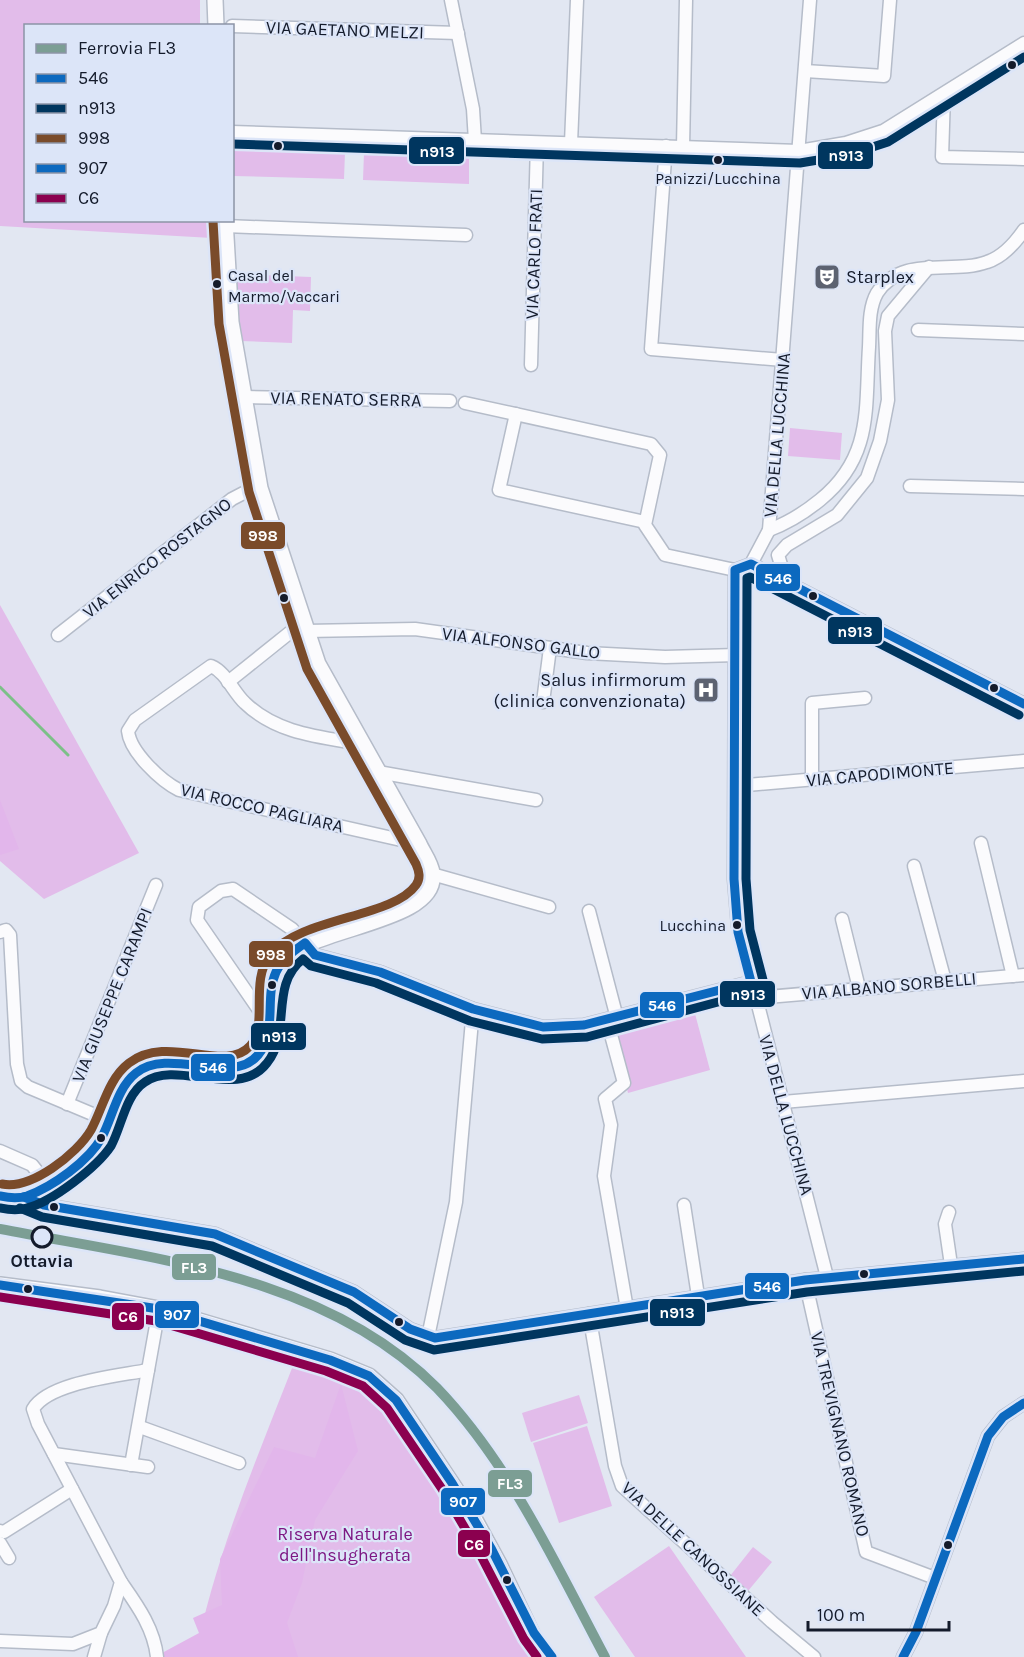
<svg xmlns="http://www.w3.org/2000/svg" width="1024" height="1657" viewBox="0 0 1024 1657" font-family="Karla,sans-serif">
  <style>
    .green { fill: #e2bcea }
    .forest { fill: #e2b6eb }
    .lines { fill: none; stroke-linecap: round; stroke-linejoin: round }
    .stream { stroke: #7cc088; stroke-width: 3 }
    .minor-casing { stroke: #b5bcc9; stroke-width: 15 }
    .major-casing { stroke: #b5bcc9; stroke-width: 18 }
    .minor { stroke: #fbfbfd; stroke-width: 12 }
    .major { stroke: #fbfbfd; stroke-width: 15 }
    .bus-1-casing { stroke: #dce5f8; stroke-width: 14 }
    .bus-2-casing { stroke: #dce5f8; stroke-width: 14 }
    .bus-3-casing { stroke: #dce5f8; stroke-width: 14 }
    .bus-4-casing { stroke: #dce5f8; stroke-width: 14 }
    .bus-5-casing { stroke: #dce5f8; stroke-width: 14 }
    .bus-1 { stroke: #0c69bf; stroke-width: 9 }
    .bus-2 { stroke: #00365f; stroke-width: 9 }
    .bus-3 { stroke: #7a4b2a; stroke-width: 9 }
    .bus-4 { stroke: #0c69bf; stroke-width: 9 }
    .bus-5 { stroke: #8b004f; stroke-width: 9 }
    .rail-1-casing { stroke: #dce5f8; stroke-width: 15 }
    .rail-1 { stroke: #7c9e94; stroke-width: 10 }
    .bus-dot { fill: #141b2b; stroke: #dce5f8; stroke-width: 2 }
    .stop-dot { fill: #dce5f8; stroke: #141b2b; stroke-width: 3 }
    .labels { text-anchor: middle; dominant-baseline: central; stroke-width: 4.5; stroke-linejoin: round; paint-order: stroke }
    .bus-label { font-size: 16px; fill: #141b2b; stroke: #dce5f8 }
    .street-label { font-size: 18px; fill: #141b2b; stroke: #dce5f8 }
    .poi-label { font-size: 18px; fill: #141b2b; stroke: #dce5f8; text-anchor: start }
    .stop-label { font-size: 18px; font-weight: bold; fill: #141b2b; stroke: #dce5f8 }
    .park-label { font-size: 18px; fill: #7d1783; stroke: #dce5f8 }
    .line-badge { stroke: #dce5f8; stroke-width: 2 }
    .badge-label { font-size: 16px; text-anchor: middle; font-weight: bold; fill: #fff }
  </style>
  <rect width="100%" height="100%" fill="#e2e7f2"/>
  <!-- green -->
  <g class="green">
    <polygon points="0,0 200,0 200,25 26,26 26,220 211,221 212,238 0,226"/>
    <polygon points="233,148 345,152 344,179 233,176"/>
    <polygon points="364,153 469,155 469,184 363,180"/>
    <polygon points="233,274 311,277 310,311 293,310 292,343 240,341"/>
    <polygon points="790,428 842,433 840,460 788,456"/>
    <polygon points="0,605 139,853 44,899 0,861"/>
    <polygon points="694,1010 710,1070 628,1093 613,1030"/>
    <path d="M 296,1358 L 324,1371 L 355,1376 L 381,1393 L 489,1556 L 539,1657 L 195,1657 C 216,1553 258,1456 296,1358 Z"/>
    <polygon points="579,1395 588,1423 531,1442 522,1413"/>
    <polygon points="587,1426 612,1506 559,1523 533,1443"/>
    <polygon points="669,1546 746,1657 635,1657 594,1597"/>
    <polygon points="753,1547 772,1562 748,1591 730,1576"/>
  </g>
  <!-- forest -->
  <g class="forest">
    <polygon points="0,800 19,849 0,855"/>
    <polygon points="341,1384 358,1451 315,1520 302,1583 287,1623 298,1657 162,1657 162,1653 199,1633 193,1618 222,1605 220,1559 274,1447 315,1458"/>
  </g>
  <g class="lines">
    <!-- stream -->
    <polyline class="stream" points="0,687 68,755"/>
    <!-- minor casing -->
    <g class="minor-casing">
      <g id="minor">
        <polyline points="451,0 473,109 475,141"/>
        <polyline points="232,26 458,33"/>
        <polyline points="805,71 884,76 890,0"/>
        <polyline points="944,94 942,157 1024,159"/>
        <polyline points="232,132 799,151 846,143 883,131 1024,43"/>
        <polyline points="571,143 577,0"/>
        <polyline points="666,146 651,349 783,360"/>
        <polyline points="683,147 686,0"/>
        <polyline points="225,226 466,235"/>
        <polyline points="918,330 1024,334"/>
        <polyline points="531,365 537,143"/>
        <polyline points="243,397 450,401"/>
        <polyline points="465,403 651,444 660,455 645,525 665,555 735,570 751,564 769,530 810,0"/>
        <polyline points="516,414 499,490 645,522"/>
        <polyline points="910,486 1024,489"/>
        <path d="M 769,530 C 788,523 804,513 820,500 C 873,457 865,409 869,347 C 870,330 868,309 877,293 C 902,254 952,275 987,262 C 1003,257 1015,243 1024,230"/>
        <polyline points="751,564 1024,704"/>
        <polyline points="735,570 734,879 738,926 827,1277"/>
        <polyline points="796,587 782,568 778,555 787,545 837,515 867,478 880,441 888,400 885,331 888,316 929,267"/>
        <polyline points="306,631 415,629 587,653 665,657 737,655"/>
        <polyline points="58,635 232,499 259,485"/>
        <polyline points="228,682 303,622"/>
        <polyline points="543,702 550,648"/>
        <path d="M 361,744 C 321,737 277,734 245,703 C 233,692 226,672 211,666 L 135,720 L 128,731 C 130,752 161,781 179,790 L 419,844"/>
        <polyline points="378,772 536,800"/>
        <polyline points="812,780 812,703 865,698"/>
        <polyline points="736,786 1024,761"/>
        <polyline points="981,843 1013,976"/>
        <polyline points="914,866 945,981"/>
        <polyline points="432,874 549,907"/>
        <polyline points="589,911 617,1018"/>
        <polyline points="842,919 859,988"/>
        <polyline points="0,932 6,930 10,935 17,1064 21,1081 28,1087 109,1121"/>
        <polyline points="755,998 1024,975"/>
        <polyline points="607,1020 624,1083 605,1099 611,1125 604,1176 627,1309"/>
        <polyline points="268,1023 197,920 199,907 221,891 233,889 292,929 315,955 380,972 473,1009 543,1027 584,1025 751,982"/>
        <polyline points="783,1102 1024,1081"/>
        <polyline points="67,1104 156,885"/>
        <polyline points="0,1151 32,1165 47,1184"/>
        <polyline points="24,1197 44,1205 215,1234 354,1292 410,1329 435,1338 805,1280 1024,1259"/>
        <polyline points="684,1205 698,1296"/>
        <polyline points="949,1212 945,1224 951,1265"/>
        <polyline points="805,1280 866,1552 935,1578"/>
        <polyline points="589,1314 615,1466 622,1486 772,1622 814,1657"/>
        <polyline points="428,1337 456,1202 473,1009"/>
        <polyline points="140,1427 239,1463"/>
        <polyline points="54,1454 148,1467"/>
        <polyline points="131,1465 159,1309"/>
        <polyline points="0,1531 4,1532 72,1489"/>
        <polyline points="0,1543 9,1558"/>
        <path d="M 121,1582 C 137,1605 154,1628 157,1657"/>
        <path d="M 0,1641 L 73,1644 L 101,1633 L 114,1606 L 121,1582 L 38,1424 L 33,1409 C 49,1382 119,1376 148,1370"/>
        <polyline points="94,1657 101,1633"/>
        <polyline points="903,1657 916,1632 988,1436 1003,1417 1024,1403"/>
      </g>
    </g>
    <!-- major casing -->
    <g class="major-casing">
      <g id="major">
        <polyline points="215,0 216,26"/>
        <path d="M 0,1196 C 9,1198 18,1199 27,1196 C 46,1189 92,1155 101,1137 C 112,1117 118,1089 135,1073 C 167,1042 223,1089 257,1057 C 282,1034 258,988 280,962 C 311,926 439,923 432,873 C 431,863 423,853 419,844 L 318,664 L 260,488 L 231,322 L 225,220"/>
        <polyline points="0,1285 100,1298 159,1309 330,1360 369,1376 396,1400 470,1511 499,1564 543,1657"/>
      </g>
    </g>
    <!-- minor -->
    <use href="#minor" class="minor"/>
    <!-- major -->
    <use href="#major" class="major"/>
    <!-- bus-1 casing -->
    <g class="bus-1-casing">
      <g id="bus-1">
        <path d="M 0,1196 C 9,1198 18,1199 27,1196 C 52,1187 89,1161 102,1137 C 113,1116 117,1088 136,1073 C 170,1046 231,1087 258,1055 C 278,1031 264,998 276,972 C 282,959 294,951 305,943 L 315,955 L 380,972 L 473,1009 L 543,1027 L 584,1025 L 751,982 L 738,932 L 734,879 L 735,570 L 751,564 L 1024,704"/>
        <polyline points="24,1197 44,1205 215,1234 354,1292 410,1329 435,1338 805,1280 1024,1259"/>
        <polyline points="903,1657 916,1632 988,1436 1003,1417 1024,1403"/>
      </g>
    </g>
    <!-- bus-2 casing -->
    <g class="bus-2-casing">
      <g id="bus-2">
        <polyline points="232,144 800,163 848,155 888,142 1024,57"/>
        <path d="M 0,1208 C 9,1210 18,1211 27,1208 C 52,1202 97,1167 111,1146 C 122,1126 125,1095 145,1082 C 177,1059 238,1101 267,1063 C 292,1032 269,985 303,959 L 311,966 L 376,983 L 470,1021 L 542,1039 L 587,1037 L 759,991 L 763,980 L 750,930 L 746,879 L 747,578 L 750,577 L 1019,715"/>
        <polyline points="20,1208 42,1217 212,1246 348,1303 405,1340 434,1350 807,1292 1024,1271"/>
      </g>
    </g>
    <!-- bus-3 casing -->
    <g class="bus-3-casing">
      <path id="bus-3" d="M 2,1184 C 31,1190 77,1154 91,1130 C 103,1108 108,1079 129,1063 C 168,1033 225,1074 250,1046 C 269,1026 249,982 270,955 C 300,917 393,918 416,885 C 421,878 419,871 416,864 L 307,669 L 249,492 L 219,324 L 213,221"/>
    </g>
    <!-- bus-4 casing -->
    <g class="bus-4-casing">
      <polyline id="bus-4" points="0,1285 159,1309 330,1360 369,1376 396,1400 452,1483 491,1548 534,1633 552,1657"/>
    </g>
    <!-- bus-5 casing -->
    <g class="bus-5-casing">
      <polyline id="bus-5" points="0,1297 156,1321 326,1371 363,1386 387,1408 442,1489 480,1554 524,1639 537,1657"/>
    </g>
    <!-- bus-1 -->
    <use href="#bus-1" class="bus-1"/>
    <!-- bus-2 -->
    <use href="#bus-2" class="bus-2"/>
    <!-- bus-3 -->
    <use href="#bus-3" class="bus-3"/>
    <!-- bus-4 -->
    <use href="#bus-4" class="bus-4"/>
    <!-- bus-5 -->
    <use href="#bus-5" class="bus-5"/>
    <!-- rail-1 casing -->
    <g class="rail-1-casing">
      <path id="rail-1" d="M 0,1229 C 148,1258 325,1274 437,1388 C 510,1464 556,1565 605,1657"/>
    </g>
    <!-- rail-1 -->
    <use href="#rail-1" class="rail-1"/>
  </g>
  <!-- icons -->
  <defs>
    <g id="theatre-square" transform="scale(1.35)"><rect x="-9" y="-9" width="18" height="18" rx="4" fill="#5c6271" stroke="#dce5f8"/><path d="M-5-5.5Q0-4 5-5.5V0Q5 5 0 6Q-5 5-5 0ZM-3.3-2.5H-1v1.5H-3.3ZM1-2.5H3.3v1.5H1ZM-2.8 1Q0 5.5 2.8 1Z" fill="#fff"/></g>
    <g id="hospital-square" transform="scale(1.35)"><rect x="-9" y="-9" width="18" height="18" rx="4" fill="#5c6271" stroke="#dce5f8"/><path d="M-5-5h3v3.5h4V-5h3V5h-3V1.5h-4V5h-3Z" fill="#fff"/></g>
  </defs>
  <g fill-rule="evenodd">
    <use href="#theatre-square" x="827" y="277"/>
    <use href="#hospital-square" x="706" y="690"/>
  </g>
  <!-- markers -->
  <g class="bus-dot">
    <circle cx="1012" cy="65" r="5"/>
    <circle cx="278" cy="146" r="5"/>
    <circle cx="718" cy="160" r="5"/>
    <circle cx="217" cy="284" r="5"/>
    <circle cx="813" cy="596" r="5"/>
    <circle cx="284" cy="598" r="5"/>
    <circle cx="994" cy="688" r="5"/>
    <circle cx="737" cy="925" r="5"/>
    <circle cx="272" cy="985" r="5"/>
    <circle cx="101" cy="1138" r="5"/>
    <circle cx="54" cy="1207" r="5"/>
    <circle cx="864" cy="1274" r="5"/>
    <circle cx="28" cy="1289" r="5"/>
    <circle cx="399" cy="1322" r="5"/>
    <circle cx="948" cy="1545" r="5"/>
    <circle cx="507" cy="1580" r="5"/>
  </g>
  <circle class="stop-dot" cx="42" cy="1237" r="10"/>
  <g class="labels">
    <!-- bus labels -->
    <g class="bus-label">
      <text x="718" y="178">Panizzi/Lucchina</text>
      <text x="228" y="275" text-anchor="start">Casal del<tspan x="228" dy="21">Marmo/Vaccari</tspan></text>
      <text x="726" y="925" text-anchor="end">Lucchina</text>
    </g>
    <!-- street labels -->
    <g class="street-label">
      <text transform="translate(345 30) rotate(2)">VIA GAETANO MELZI</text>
      <text transform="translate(534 254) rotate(-88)">VIA CARLO FRATI</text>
      <text transform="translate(346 399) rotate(1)">VIA RENATO SERRA</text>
      <text transform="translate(777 435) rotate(-85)">VIA DELLA LUCCHINA</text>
      <text transform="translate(157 558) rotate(-38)">VIA ENRICO ROSTAGNO</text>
      <text transform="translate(521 643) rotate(7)">VIA ALFONSO GALLO</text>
      <text transform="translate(880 774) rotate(-5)">VIA CAPODIMONTE</text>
      <text transform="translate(262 808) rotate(13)">VIA ROCCO PAGLIARA</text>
      <text transform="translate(889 986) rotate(-5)">VIA ALBANO SORBELLI</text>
      <text transform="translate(112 995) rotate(-68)">VIA GIUSEPPE CARAMPI</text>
      <text transform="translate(786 1115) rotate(75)">VIA DELLA LUCCHINA</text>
      <text transform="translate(840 1434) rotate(77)">VIA TREVIGNANO ROMANO</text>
      <text transform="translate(693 1549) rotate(43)">VIA DELLE CANOSSIANE</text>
    </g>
    <!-- poi labels -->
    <g class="poi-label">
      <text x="846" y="277">Starplex</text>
      <text x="686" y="680" text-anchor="end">Salus infirmorum<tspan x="686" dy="21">(clinica convenzionata)</tspan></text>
    </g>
    <!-- stop labels -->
    <g class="stop-label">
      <text x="42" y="1261">Ottavia</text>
    </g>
    <!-- park labels -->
    <g class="park-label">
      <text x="345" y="1534">Riserva Naturale<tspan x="345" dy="21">dell'Insugherata</tspan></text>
    </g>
  </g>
  <g class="line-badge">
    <rect x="408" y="136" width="57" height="29" rx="6" fill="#00365f"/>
    <rect x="817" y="141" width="57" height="29" rx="6" fill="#00365f"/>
    <rect x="240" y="521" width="46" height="29" rx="6" fill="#7a4b2a"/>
    <rect x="755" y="563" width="46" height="29" rx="6" fill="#0c69bf"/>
    <rect x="827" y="616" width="56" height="29" rx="6" fill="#00365f"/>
    <rect x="248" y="940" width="46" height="28" rx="6" fill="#7a4b2a"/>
    <rect x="719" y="980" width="57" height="28" rx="6" fill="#00365f"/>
    <rect x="639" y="991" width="46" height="28" rx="6" fill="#0c69bf"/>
    <rect x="250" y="1022" width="57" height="29" rx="6" fill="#00365f"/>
    <rect x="190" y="1053" width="46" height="29" rx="6" fill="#0c69bf"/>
    <rect x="171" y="1253" width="46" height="28" rx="6" fill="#7c9e94"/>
    <rect x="744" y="1272" width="46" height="28" rx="6" fill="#0c69bf"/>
    <rect x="649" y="1298" width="57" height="29" rx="6" fill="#00365f"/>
    <rect x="154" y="1300" width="46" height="29" rx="6" fill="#0c69bf"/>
    <rect x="111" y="1302" width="34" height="29" rx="6" fill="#8b004f"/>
    <rect x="487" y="1469" width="46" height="29" rx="6" fill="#7c9e94"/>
    <rect x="440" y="1487" width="46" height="29" rx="6" fill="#0c69bf"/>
    <rect x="457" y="1529" width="34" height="29" rx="6" fill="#8b004f"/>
  </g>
  <g class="badge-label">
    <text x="437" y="157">n913</text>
    <text x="846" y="161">n913</text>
    <text x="263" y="541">998</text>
    <text x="778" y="584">546</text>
    <text x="855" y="637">n913</text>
    <text x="271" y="960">998</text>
    <text x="748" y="1000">n913</text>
    <text x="662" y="1011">546</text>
    <text x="279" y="1042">n913</text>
    <text x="213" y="1073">546</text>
    <text x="194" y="1273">FL3</text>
    <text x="767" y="1292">546</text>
    <text x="677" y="1318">n913</text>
    <text x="177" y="1320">907</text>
    <text x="128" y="1322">C6</text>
    <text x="510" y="1489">FL3</text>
    <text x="463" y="1507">907</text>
    <text x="474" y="1550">C6</text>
  </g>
  <!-- legend -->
  <rect x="24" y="24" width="210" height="198" fill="#dce5f8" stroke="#8c94a6" stroke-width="1.5"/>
  <rect x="36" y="44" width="30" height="9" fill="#7c9e94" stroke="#8c94a6" stroke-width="1.5"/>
  <text x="78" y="54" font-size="18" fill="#141b2b">Ferrovia FL3</text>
  <rect x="36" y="74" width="30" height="9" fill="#0c69bf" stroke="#8c94a6" stroke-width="1.5"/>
  <text x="78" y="84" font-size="18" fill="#141b2b">546</text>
  <rect x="36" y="104" width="30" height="9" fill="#00365f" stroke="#8c94a6" stroke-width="1.5"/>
  <text x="78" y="114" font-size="18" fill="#141b2b">n913</text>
  <rect x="36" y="134" width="30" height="9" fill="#7a4b2a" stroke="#8c94a6" stroke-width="1.5"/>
  <text x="78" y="144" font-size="18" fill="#141b2b">998</text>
  <rect x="36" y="164" width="30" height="9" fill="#0c69bf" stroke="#8c94a6" stroke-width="1.5"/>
  <text x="78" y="174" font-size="18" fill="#141b2b">907</text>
  <rect x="36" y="194" width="30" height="9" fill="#8b004f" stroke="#8c94a6" stroke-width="1.5"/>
  <text x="78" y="204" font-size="18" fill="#141b2b">C6</text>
  <!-- scale -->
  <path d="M808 1621v9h141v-9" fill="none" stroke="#141b2b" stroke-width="3"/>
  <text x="817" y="1621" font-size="18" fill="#141b2b" stroke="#dce5f8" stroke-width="4.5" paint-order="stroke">100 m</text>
</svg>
